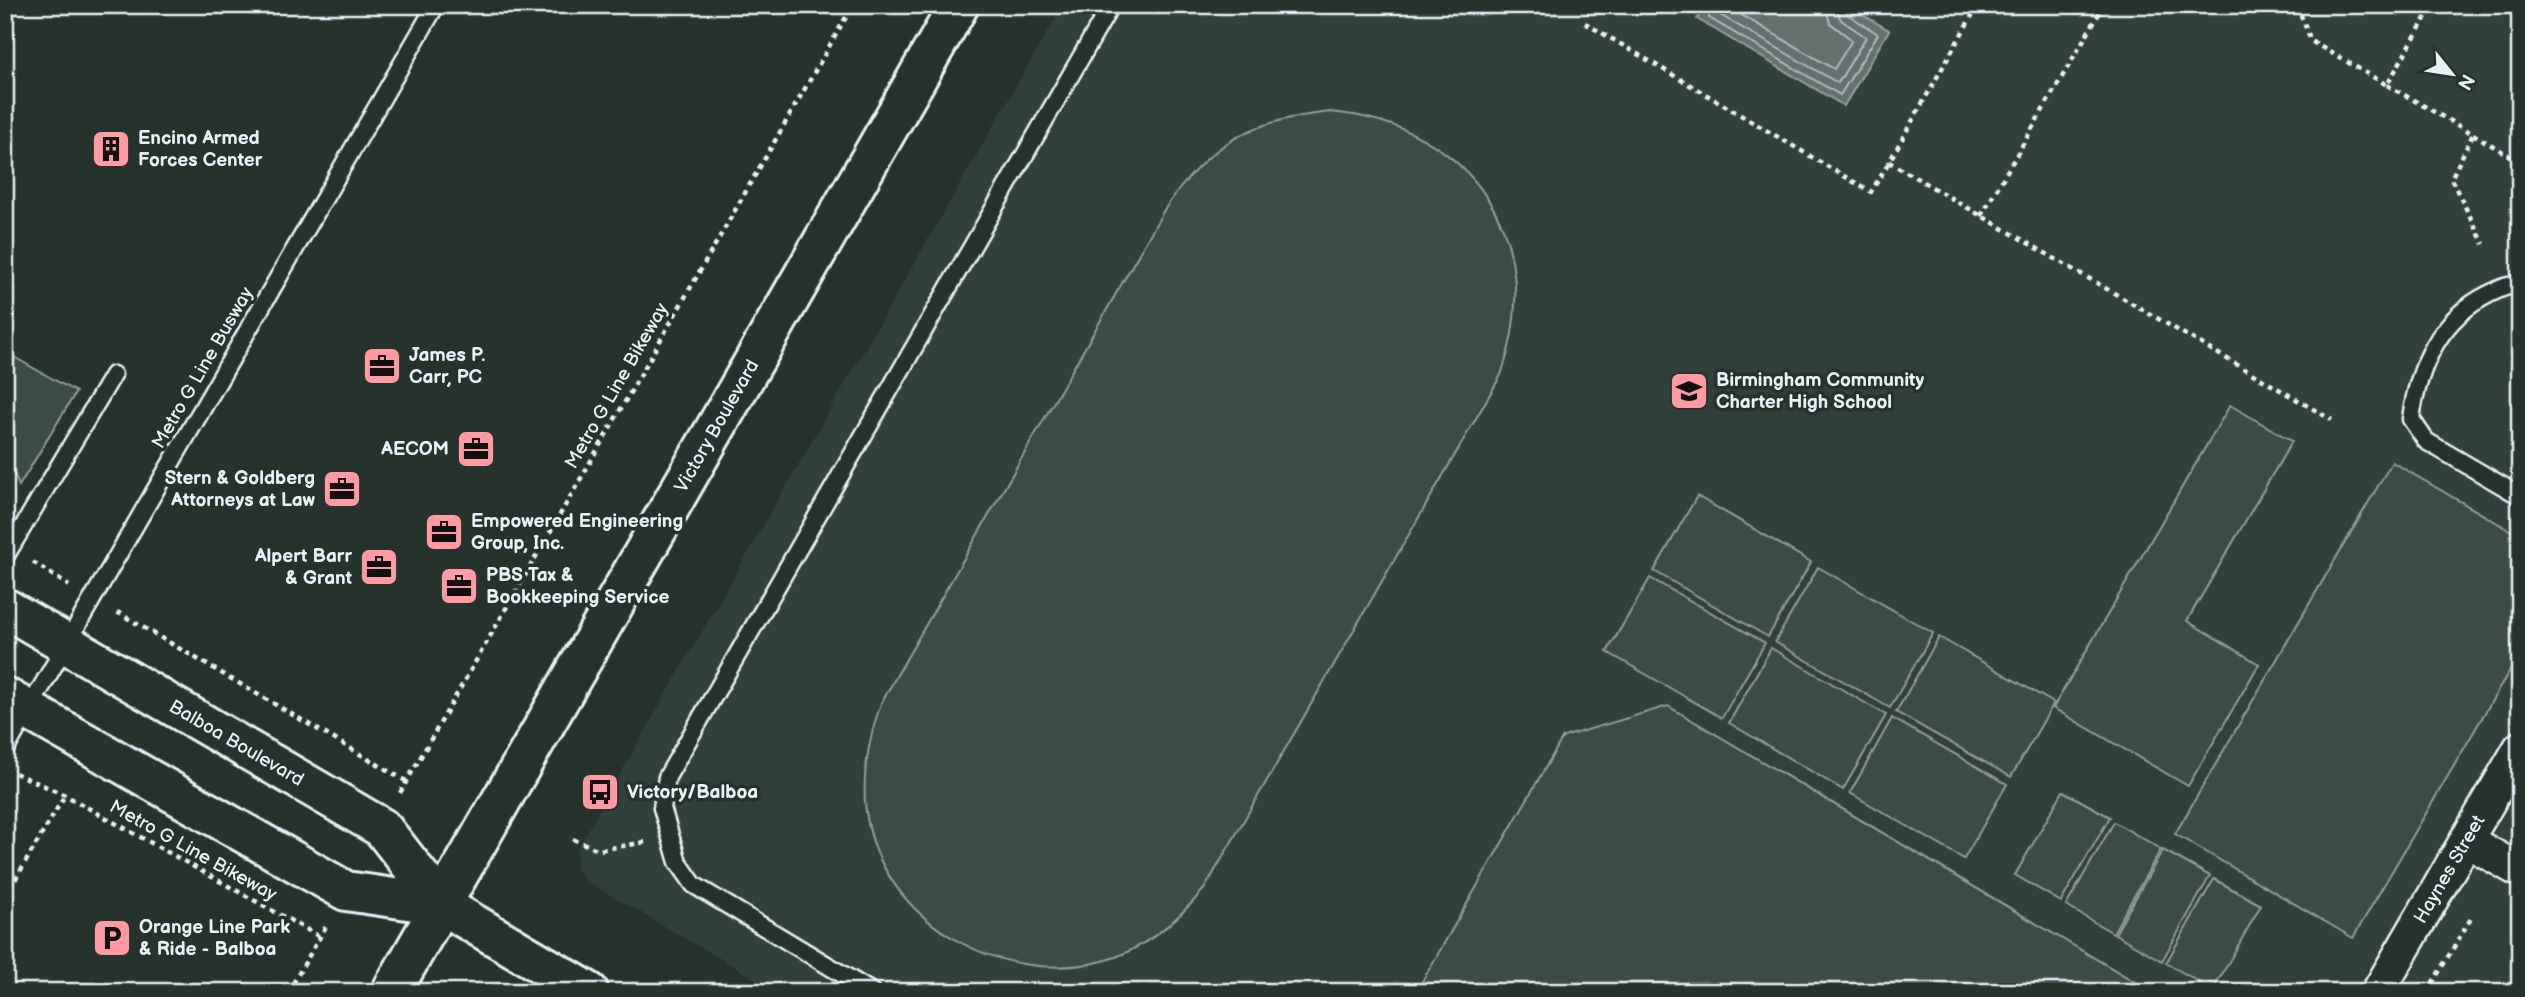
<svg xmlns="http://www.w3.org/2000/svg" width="2525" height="997" viewBox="0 0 2525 997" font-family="'Balsamiq Sans',sans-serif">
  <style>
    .built { fill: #333f3a }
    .green { fill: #3e4b47; stroke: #939ea0; stroke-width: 2 }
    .water { fill: #636f6d; stroke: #98a3a5; stroke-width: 2 }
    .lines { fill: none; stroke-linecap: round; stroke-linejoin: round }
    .shore { stroke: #b3bdc0; stroke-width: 2 }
    .lane-casing { stroke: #e8f1f8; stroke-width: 21 }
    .street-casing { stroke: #e8f1f8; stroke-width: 37 }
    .primary-casing { stroke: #e8f1f8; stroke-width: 44 }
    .path { stroke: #e8f1f8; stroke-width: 4.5; stroke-dasharray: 5 5; stroke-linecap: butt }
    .lane { stroke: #26332d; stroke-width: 16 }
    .street { stroke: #26332d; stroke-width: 32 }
    .primary { stroke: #26332d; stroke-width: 38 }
    .labels { text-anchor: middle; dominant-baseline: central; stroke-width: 7; stroke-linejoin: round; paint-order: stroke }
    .poi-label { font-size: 19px; font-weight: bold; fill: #e8f1f8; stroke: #26332d; text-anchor: start }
    .street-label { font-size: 19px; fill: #e8f1f8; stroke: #26332d }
  </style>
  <rect width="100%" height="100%" fill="#26332d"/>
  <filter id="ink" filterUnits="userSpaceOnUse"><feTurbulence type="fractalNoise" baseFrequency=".0143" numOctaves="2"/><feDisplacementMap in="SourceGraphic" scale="14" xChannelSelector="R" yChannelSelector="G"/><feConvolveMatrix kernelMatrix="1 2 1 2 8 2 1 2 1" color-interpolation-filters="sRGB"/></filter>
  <g filter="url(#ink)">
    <!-- built -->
    <polygon class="built" points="1063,5 2520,5 2520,992 778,992 586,881 576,868 577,849"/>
    <!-- green -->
    <g class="green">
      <path d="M 1330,112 C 1472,124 1549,240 1501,375 L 1205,888 C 1178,920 1145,950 1103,961 C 1000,987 882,922 866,812 C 861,775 869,738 881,703 L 1164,210 C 1210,142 1249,121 1330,112 Z"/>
      <polygon points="5,352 76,392 19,486 5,451"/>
      <polygon points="2230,405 2292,441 2187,621 2259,664 2188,786 2053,708"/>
      <polygon points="2392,462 2520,536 2520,653 2353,938 2175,834"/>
      <polygon points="1697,496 1811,562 1768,637 1654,571"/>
      <polygon points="1818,567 1933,633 1890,708 1775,642"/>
      <polygon points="1650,578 1765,643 1722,718 1607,652"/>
      <polygon points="1939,637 2054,703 2011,777 1896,712"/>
      <polygon points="1771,648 1886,715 1843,790 1729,723"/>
      <polygon points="1668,706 2152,992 1416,992 1563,737"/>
      <polygon points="1892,718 2007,784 1964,859 1850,793"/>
      <polygon points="2063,791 2110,817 2061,902 2015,875"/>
      <polygon points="2114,822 2161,849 2113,933 2066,906"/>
      <polygon points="2163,850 2210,876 2162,961 2115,934"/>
      <polygon points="2214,879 2261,905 2213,990 2166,963"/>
    </g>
    <!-- water -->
    <polygon class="water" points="1705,5 1846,5 1889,30 1844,106 1697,19"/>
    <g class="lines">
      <!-- shore -->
      <g class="shore">
        <polyline points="1710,5 1709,18 1840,95 1878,34 1847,14 1844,5"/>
        <polyline points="1719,5 1720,15 1838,83 1866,37 1841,20 1835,5"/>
        <polyline points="1730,5 1731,9 1834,69 1852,40 1830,23 1825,5"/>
      </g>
      <!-- lane casing -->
      <g class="lane-casing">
        <g id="lane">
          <path d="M 2520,285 C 2508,284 2500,289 2489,294 C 2440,318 2418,367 2411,419 L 2426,441 L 2520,496"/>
          <polyline points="5,557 113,375"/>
          <polyline points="5,750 436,5"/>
          <polyline points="872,992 694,885 678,862 662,808 667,777 1111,5"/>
        </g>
      </g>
      <!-- street casing -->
      <g class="street-casing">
        <g id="street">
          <polyline points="2466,840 2520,871"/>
          <path id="s1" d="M 2378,992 L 2520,748"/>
        </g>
      </g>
      <!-- primary casing -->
      <g class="primary-casing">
        <g id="primary">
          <path id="s2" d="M 5,608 L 382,828 L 442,905 L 589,992"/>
          <polyline points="5,697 346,891 442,905"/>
          <path id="s3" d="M 391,992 L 959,5"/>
        </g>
      </g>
      <!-- path -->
      <g class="path">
        <polyline points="1978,5 1889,162 2332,420"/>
        <polyline points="2297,5 2311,41 2387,85 2433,5"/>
        <polyline points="1585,23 1871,192 1889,162"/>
        <polyline points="2387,85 2473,134 2451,179 2484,244"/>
        <polyline points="2473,134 2520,162"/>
        <polyline points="1981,216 2104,5"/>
        <polyline points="33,562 69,586"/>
        <polyline points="117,612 406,781"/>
        <polyline points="15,773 65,795 320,937"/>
        <polyline points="400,793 853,5"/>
        <polyline points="573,839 599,850 646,842"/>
        <polyline points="5,897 65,795"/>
        <polyline points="288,992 328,923"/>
        <polyline points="2427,992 2473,915"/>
      </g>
      <!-- lane -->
      <use href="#lane" class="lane"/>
      <!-- street -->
      <use href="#street" class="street"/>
      <!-- primary -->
      <use href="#primary" class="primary"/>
    </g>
  </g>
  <!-- icons -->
  <defs>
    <g id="building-square" transform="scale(2.0125)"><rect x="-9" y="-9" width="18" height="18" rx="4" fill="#ff9aa2" stroke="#26332d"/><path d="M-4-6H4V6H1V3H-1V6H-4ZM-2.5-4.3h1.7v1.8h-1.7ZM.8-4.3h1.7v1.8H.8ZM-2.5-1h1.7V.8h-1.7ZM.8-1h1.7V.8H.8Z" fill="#111"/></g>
    <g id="office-square" transform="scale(2.0125)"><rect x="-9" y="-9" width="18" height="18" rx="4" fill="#ff9aa2" stroke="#26332d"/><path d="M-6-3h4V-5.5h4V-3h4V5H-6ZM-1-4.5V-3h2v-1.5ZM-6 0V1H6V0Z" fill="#111"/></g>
    <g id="school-square" transform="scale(2.0125)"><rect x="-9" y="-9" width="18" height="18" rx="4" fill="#ff9aa2" stroke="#26332d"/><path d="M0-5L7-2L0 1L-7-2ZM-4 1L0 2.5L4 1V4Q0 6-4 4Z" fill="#111"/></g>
    <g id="bus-square" transform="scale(2.0125)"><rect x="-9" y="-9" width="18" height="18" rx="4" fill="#ff9aa2" stroke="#26332d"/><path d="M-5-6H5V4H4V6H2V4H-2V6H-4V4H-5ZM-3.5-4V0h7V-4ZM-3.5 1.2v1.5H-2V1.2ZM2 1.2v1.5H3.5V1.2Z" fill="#111"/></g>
    <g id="parking-square" transform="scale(2.0125)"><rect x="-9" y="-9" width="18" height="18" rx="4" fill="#ff9aa2" stroke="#26332d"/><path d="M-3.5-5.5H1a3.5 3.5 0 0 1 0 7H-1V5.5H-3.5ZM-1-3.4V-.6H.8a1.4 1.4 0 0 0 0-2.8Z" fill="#111"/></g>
  </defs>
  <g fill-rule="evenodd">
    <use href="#building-square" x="111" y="149"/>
    <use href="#office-square" x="382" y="366"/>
    <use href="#school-square" x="1689" y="391"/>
    <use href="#office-square" x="476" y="449"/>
    <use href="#office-square" x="342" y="489"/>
    <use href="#office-square" x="444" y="532"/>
    <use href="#office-square" x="379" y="567"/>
    <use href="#office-square" x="459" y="586"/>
    <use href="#bus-square" x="600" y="792"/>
    <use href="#parking-square" x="112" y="938"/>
  </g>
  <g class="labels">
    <!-- poi labels -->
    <g class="poi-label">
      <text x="138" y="138">Encino Armed<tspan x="138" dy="22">Forces Center</tspan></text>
      <text x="409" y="355">James P.<tspan x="409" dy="22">Carr, PC</tspan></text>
      <text x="1716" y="380">Birmingham Community<tspan x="1716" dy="22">Charter High School</tspan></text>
      <text x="449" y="449" text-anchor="end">AECOM</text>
      <text x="315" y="478" text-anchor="end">Stern &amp; Goldberg<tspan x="315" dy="22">Attorneys at Law</tspan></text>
      <text x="471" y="521">Empowered Engineering<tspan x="471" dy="22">Group, Inc.</tspan></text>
      <text x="352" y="556" text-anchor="end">Alpert Barr<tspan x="352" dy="22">&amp; Grant</tspan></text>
      <text x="486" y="575">PBS Tax &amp;<tspan x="486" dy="22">Bookkeeping Service</tspan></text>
      <text x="627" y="792">Victory/Balboa</text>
      <text x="139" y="927">Orange Line Park<tspan x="139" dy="22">&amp; Ride - Balboa</tspan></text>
    </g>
    <!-- street labels -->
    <g class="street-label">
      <text transform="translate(203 368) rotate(-60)">Metro G Line Busway</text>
      <text transform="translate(617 386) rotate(-60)">Metro G Line Bikeway</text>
      <text stroke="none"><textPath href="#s3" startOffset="653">Victory Boulevard</textPath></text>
      <text stroke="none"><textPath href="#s2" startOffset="268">Balboa Boulevard</textPath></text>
      <text transform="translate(193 851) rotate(29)">Metro G Line Bikeway</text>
      <text stroke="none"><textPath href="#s1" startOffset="142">Haynes Street</textPath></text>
    </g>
  </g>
  <!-- margin -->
  <rect width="2525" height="997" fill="none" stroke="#26332d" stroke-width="28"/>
  <rect x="14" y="14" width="2497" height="969" fill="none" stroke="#e8f1f8" stroke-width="2.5" filter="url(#ink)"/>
  <!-- north arrow -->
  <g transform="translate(2452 74) rotate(120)" stroke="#26332d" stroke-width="5" paint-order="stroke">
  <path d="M0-5L12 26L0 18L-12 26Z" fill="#e8f1f8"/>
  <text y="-10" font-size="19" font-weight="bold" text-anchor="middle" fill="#e8f1f8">N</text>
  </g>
</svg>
